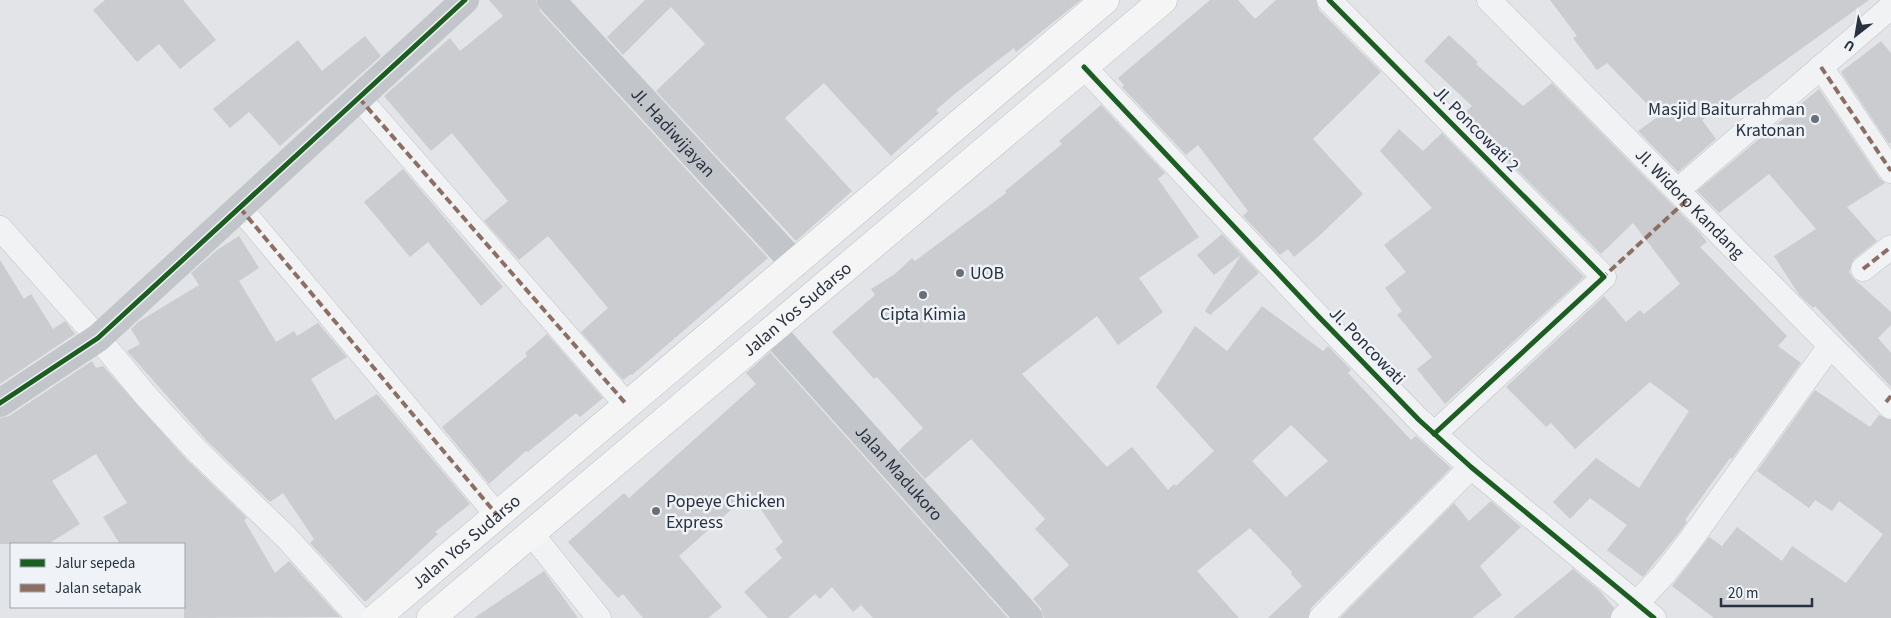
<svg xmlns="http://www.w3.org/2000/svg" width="1891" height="618" viewBox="0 0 1891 618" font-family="'Source Sans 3',sans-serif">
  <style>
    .building { fill: #cacccf; fill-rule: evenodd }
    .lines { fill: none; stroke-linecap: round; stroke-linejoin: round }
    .street-casing { stroke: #c0c2c5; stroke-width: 25 }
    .primary-casing { stroke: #bec1c5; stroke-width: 29 }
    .street { stroke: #f1f2f3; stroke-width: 24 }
    .secondary { stroke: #c2c5c9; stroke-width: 28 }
    .primary { stroke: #f5f5f6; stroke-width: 28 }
    .quiet { stroke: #8d6e63; stroke-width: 4; stroke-dasharray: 8 4; stroke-linecap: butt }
    .cycleway-casing { stroke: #eff2f6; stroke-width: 8 }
    .cycleway { stroke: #1b5e20; stroke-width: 5 }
    .poi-dot { fill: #69707a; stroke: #eff2f6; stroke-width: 2 }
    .labels { text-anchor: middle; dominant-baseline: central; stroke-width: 5; stroke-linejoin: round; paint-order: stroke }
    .poi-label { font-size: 18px; fill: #283240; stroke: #eff2f6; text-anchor: start }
    .street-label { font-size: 18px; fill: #283240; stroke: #eff2f6 }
  </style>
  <rect width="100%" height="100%" fill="#e2e4e7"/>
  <!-- building -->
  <g class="building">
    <polygon points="105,0 183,0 216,40 180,69 159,44 137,62 93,10"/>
    <polygon points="489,0 536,0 540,11 768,258 632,375 631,374 623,380 581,332 608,308 548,236 519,260 484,221 508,201 452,133 431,151 384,96 450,38 460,51 503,16"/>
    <polygon points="645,0 1081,0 1016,52 1014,48 957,92 936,110 939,113 891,156 824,83 785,118 852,191 796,241 656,91 705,44 671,7 623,55 607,37"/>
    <polygon points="1210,0 1238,0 1255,19 1276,0 1316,0 1319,10 1381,72 1313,139 1363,194 1319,236 1294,257 1288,249 1280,255 1243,216 1248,211 1198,145 1186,155 1122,87 1124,85 1118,78"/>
    <polygon points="1550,0 1869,0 1702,120 1716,139 1678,172 1638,131 1659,116 1607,63 1597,70 1573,38 1577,36"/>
    <polygon points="1449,35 1478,62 1476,64 1523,106 1552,83 1699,232 1707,242 1700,247 1787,336 1778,346 1801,363 1732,459 1730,458 1685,520 1687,522 1678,534 1643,577 1607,550 1627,525 1590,498 1570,519 1553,502 1596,458 1639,488 1689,411 1650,382 1575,449 1551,423 1546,427 1506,387 1604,296 1626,322 1640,310 1644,314 1680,284 1633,223 1601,254 1462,115 1472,106 1424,61"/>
    <polygon points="365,36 381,56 280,146 249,112 230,128 213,109 298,40 322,71"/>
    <polygon points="1881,41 1891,53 1891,142 1889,144 1841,72"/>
    <polygon points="1819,89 1880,179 1885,183 1847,207 1877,241 1854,259 1849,272 1853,278 1891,312 1891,325 1878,338 1891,353 1891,387 1815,306 1813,308 1799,295 1774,256 1816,229 1769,174 1719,213 1697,191"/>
    <path d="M 1101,105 L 1165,173 L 1158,179 L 1199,237 L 1139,278 L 1163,312 L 1118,345 L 1097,316 L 1022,374 L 1107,467 L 1132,447 L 1168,490 L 1174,484 L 1176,486 L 1214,451 L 1156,387 L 1195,326 L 1227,351 L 1262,306 L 1323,351 L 1328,346 L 1351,370 L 1348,373 L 1411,440 L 1416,436 L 1451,468 L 1311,608 L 1308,618 L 1268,618 L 1302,586 L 1291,574 L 1292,572 L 1250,528 L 1197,571 L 1239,618 L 1044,618 L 1041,608 L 1033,599 L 1069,565 L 1035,529 L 1045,519 L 971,439 L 925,479 L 899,450 L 923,428 L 877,377 L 874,379 L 832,332 L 875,295 L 871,289 L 895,274 L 912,258 L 915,261 L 1006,193 L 1005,191 L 1062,144 L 1059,141 ZM 1291,425 L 1328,461 L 1286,497 L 1252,461 Z"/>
    <polygon points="1399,129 1423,151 1442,133 1584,277 1445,404 1417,369 1432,357 1397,315 1402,311 1385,288 1406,272 1384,245 1432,208 1380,151"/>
    <polygon points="403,169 503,287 481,306 428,242 410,257 364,202"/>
    <polygon points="1222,234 1259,273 1210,315 1205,311 1241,255 1214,275 1197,255"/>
    <polygon points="239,236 259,268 239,281 276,342 294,331 297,336 318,323 347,357 311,379 335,420 377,394 470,504 435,532 438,534 365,602 310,543 314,539 283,493 270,502 207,441 127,351 140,344 131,329 138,322 199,285 191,273 217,250"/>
    <polygon points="0,260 24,299 31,294 53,329 65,321 75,334 0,384"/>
    <polygon points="547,334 603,398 580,417 576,413 528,452 526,451 489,484 442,427 527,356 525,353"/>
    <polygon points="770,352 1008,618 873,618 861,605 853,612 832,587 820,599 815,594 788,618 768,618 744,592 782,558 775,549 783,542 750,493 679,556 722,607 708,618 643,618 623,594 618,598 568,542 624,493 629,498 756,384 746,373"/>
    <polygon points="92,361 96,368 103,366 187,460 247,518 244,520 275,573 289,561 340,617 184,618 184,544 120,544 103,517 127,503 96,454 52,481 80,524 48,544 0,544 0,418 9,416"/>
    <polygon points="1815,390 1870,427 1879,415 1891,420 1891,618 1714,618 1672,586 1709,537 1722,546 1737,527 1782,561 1792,546 1846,583 1883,534 1839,501 1832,511 1815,500 1809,508 1757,471"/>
    <polygon points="1491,501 1521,527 1480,566 1502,595 1472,618 1340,618 1454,503 1469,521"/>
    <polygon points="1573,569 1600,591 1614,608 1610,618 1513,618"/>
    <polygon points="544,571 578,618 474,618"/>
  </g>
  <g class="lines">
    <!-- street casing -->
    <g class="street-casing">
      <g id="street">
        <polyline points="1329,0 1604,277 1434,434"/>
        <path id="s1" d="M 1489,0 L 1891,407"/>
        <polyline points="1084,67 1318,316 1419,420 1471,467 1654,618"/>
        <polyline points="1821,67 1891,171"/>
        <polyline points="359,98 627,405"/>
        <polyline points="1678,190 1891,7"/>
        <polyline points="240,208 497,515"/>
        <polyline points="0,228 98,338 147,397 197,451 287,538 359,618"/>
        <polyline points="1863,269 1891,247"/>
        <polyline points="531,533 599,618"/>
        <polyline points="1321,618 1471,467"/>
        <polyline points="1623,618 1664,574 1689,542 1830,346"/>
      </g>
    </g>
    <!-- primary casing -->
    <g class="primary-casing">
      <g id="primary">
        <path id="s4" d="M 376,618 L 1105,0"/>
        <path id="s5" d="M 431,618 L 1163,0"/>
      </g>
    </g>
    <!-- street -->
    <use href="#street" class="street"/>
    <!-- secondary -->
    <g class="secondary">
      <path id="s2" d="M 551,0 L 795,264"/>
      <path id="s3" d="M 771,330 L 1029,618"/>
      <polyline points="0,403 98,338 465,0"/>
    </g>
    <!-- primary -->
    <use href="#primary" class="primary"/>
    <!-- quiet -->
    <g class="quiet">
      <polyline points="1821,67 1891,171"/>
      <polyline points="359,98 627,405"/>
      <polyline points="240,208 497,515"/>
      <polyline points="1863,269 1891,247"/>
      <polyline points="1601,279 1687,200"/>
      <polyline points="1886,402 1891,396"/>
    </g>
    <!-- cycleway casing -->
    <g class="cycleway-casing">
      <g id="cycleway">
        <polyline points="1329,0 1604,277 1434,434"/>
        <polyline points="1084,67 1318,316 1419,420 1471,467 1654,618"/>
        <polyline points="0,403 98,338 465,0"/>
      </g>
    </g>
    <!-- cycleway -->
    <use href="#cycleway" class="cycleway"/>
  </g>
  <!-- markers -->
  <g class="poi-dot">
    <circle cx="1815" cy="119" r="5"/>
    <circle cx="960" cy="273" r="5"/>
    <circle cx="923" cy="295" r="5"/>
    <circle cx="656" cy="511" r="5"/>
  </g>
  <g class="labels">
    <!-- poi labels -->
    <g class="poi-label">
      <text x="1805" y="109" text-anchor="end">Masjid Baiturrahman<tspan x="1805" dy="21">Kratonan</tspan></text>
      <text x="970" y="273">UOB</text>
      <text x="923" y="314" text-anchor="middle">Cipta Kimia</text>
      <text x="666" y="501">Popeye Chicken<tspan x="666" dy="21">Express</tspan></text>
    </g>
    <!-- street labels -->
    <g class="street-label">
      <text transform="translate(1476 129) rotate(45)">Jl. Poncowati 2</text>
      <text stroke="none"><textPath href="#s2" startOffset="180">Jl. Hadiwijayan</textPath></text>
      <text stroke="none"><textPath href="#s1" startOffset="286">Jl. Widoro Kandang</textPath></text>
      <text stroke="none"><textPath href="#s5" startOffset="479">Jalan Yos Sudarso</textPath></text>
      <text transform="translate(1367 346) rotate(46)">Jl. Poncowati</text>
      <text stroke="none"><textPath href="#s3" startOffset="192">Jalan Madukoro</textPath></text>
      <text stroke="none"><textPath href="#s4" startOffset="118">Jalan Yos Sudarso</textPath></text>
    </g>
  </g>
  <!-- legend -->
  <rect x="10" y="543" width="175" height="65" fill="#eff2f6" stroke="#9fa5ad"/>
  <rect x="20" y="559" width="25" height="8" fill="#1b5e20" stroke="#9fa5ad"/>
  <text x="55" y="568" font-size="15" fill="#283240">Jalur sepeda</text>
  <rect x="20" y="584" width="25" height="8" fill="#8d6e63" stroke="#9fa5ad"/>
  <text x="55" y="593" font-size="15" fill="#283240">Jalan setapak</text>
  <!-- north arrow -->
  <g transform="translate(1856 35) rotate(211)" stroke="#eff2f6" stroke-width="4" paint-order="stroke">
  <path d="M0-4L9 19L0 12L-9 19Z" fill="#283240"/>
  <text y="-8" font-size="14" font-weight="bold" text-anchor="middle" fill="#283240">U</text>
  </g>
  <!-- scale -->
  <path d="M1721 598v8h91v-8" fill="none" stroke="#283240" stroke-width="2.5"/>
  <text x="1728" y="598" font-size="15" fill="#283240" stroke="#eff2f6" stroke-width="4" paint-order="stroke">20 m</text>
</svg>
